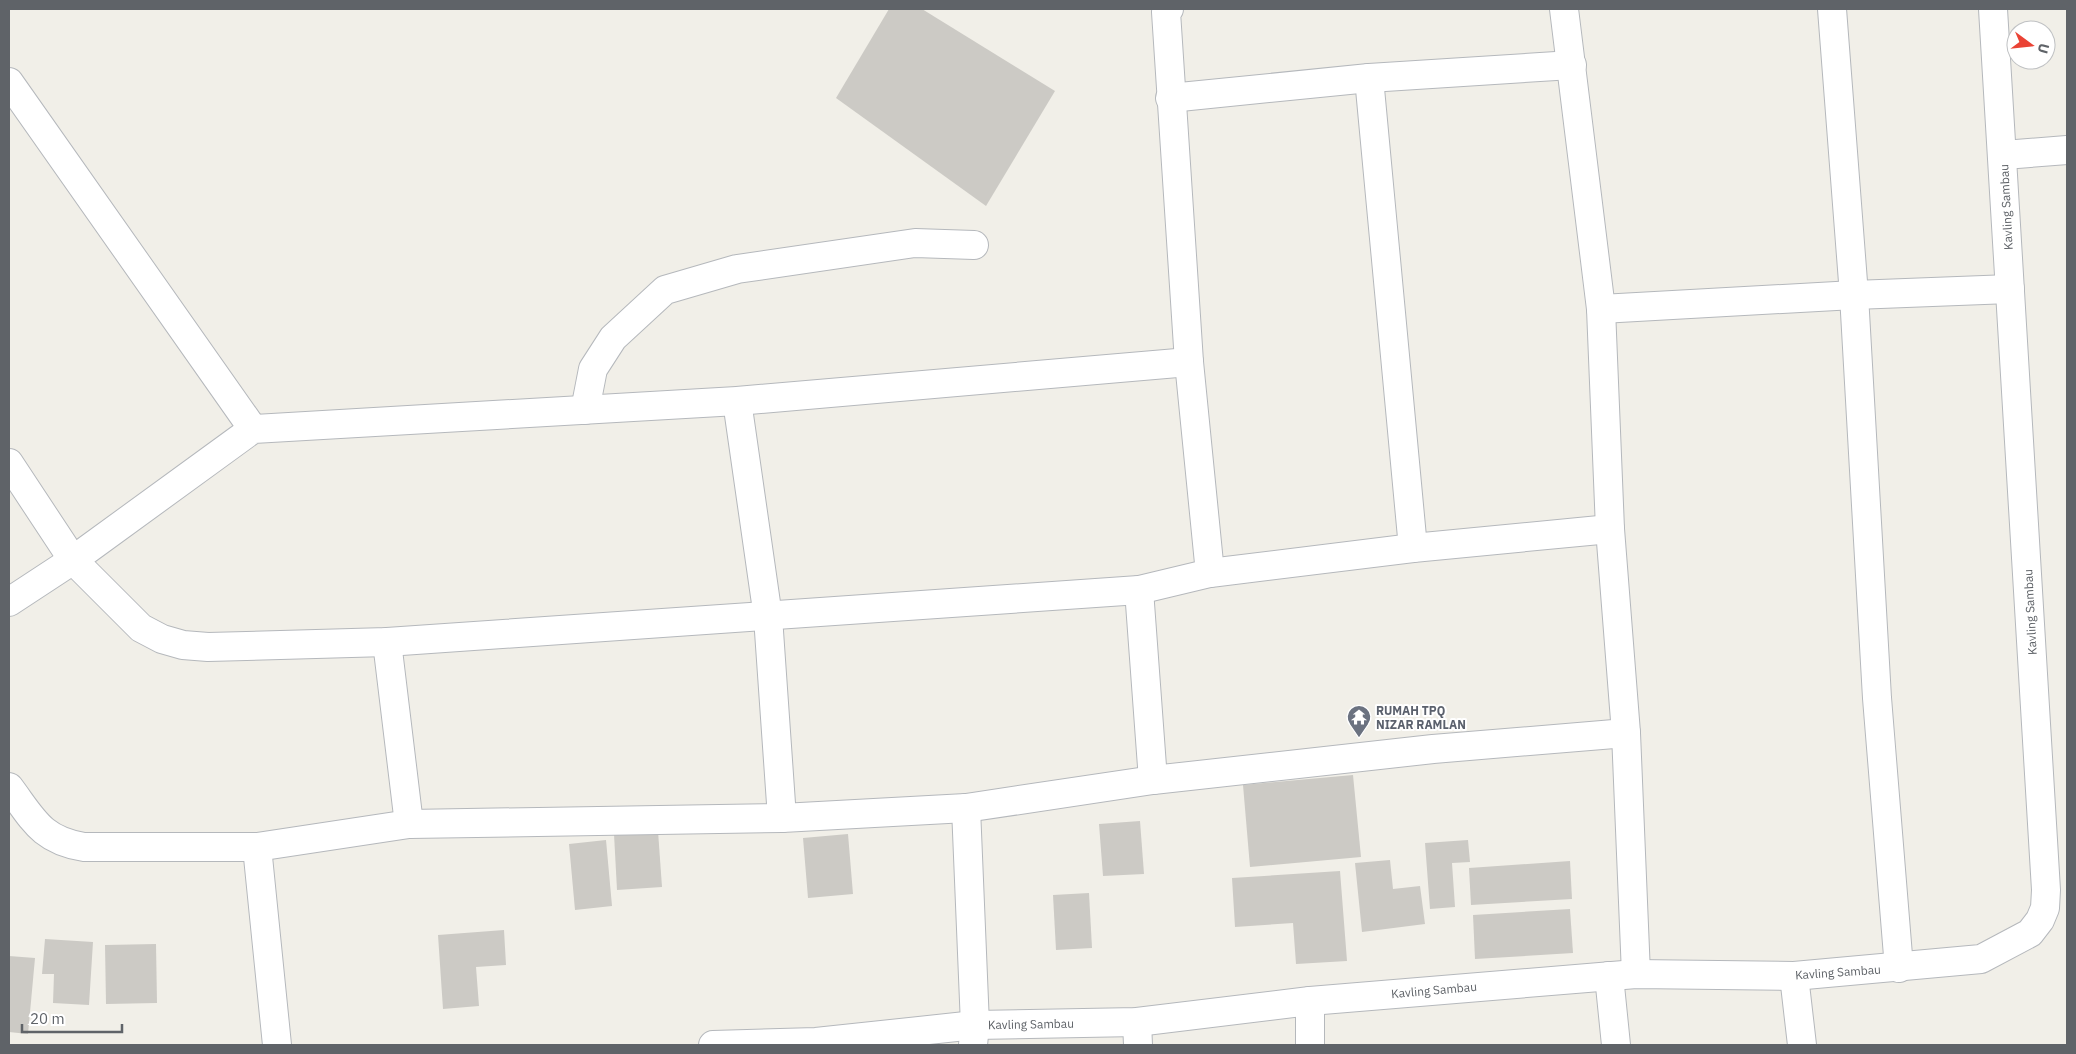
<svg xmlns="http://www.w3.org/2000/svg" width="2076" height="1054" viewBox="0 0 2076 1054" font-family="'IBM Plex Sans',sans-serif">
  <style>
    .building { fill: #cccac5 }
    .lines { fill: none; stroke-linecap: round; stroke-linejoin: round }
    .minor-casing { stroke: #b5b8bc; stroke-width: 30 }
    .minor { stroke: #fff; stroke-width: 28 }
    .labels { text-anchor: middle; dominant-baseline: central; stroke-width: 4; stroke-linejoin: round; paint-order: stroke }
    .street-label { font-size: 12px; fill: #5f6368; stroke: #fff }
    .worship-label { font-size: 12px; font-weight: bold; fill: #5b616d; stroke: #fff; text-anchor: start }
  </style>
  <rect width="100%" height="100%" fill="#f1efe8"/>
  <!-- building -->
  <g class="building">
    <polygon points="889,9 922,9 1055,91 986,206 836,98"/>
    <polygon points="1353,775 1361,857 1250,867 1243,785"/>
    <polygon points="1140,821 1144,874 1103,876 1099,824"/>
    <polygon points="658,831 662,887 617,890 614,834"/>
    <polygon points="848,834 853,894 808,898 803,838"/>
    <polygon points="606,840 612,906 575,910 569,844"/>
    <polygon points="1468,840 1470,862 1452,863 1455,907 1430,909 1425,843"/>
    <polygon points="1390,860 1393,889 1420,886 1425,924 1362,932 1355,863"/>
    <polygon points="1570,861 1572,899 1471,905 1469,868"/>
    <polygon points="1340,871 1347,961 1296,964 1293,923 1235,927 1232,878"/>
    <polygon points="1089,893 1092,948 1056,950 1053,895"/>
    <polygon points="1570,909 1573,953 1475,959 1473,915"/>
    <polygon points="504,930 506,965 476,967 479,1006 443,1009 438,935"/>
    <polygon points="45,939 93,942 89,1005 53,1003 54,974 42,974"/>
    <polygon points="156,944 157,1003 106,1004 105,945"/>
    <polygon points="9,956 35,958 28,1034 9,1032"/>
  </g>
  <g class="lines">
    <!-- minor casing -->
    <g class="minor-casing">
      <g id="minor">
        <polyline points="1169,9 1166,12 1189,362 1210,573"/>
        <polyline points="1564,9 1601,309 1610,529 1626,733 1636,974"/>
        <polyline points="1832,9 1854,295 1877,698 1899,968"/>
        <polyline points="1369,78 1413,548"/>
        <polyline points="9,82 253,429"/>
        <polyline points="1170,98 1369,78 1572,65"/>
        <polyline points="2004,155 2067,150"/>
        <polyline points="1601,309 1854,295 2010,289"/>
        <polyline points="737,401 768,617 782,818"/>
        <polyline points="585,410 593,369 613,338 665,290 737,269 915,243 974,245"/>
        <polyline points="9,463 73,560 141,628 162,639 183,645 208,647 387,642 1139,590 1210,573 1413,548 1610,529"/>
        <polyline points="1139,590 1153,780"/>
        <polyline points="9,602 73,560 253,429 737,401 1189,362"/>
        <polyline points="387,642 409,824"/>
        <path d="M 9,787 C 33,819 41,840 84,847 L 257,847 L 409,824 L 782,818 L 966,808 L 1153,780 L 1433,749 L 1626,733"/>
        <polyline points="966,808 975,1025 973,1045"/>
        <polyline points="257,847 277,1045"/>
        <polyline points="1609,976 1616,1045"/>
        <polyline points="1794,976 1802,1045"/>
        <polyline points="1310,1001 1310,1045"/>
        <polyline points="1137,1022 1138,1045"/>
        <polyline points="713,1045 816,1042 975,1025 1137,1022 1310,1001 1636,974 1794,976 1981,959 2030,933 2040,920 2045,908 2046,890 1993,9"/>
      </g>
    </g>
    <!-- minor -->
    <use href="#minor" class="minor"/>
  </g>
  <!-- icons -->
  <defs>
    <g id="temple-pin" transform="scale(1.25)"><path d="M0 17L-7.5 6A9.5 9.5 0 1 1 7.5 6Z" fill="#6b7280" stroke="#fff"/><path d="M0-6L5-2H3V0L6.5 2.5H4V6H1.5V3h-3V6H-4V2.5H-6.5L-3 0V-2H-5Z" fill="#fff"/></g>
  </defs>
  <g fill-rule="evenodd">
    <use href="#temple-pin" x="1359" y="717"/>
  </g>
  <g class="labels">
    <!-- street labels -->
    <g class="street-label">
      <text transform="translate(2006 207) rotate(-93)">Kavling Sambau</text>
      <text transform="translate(2030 612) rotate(-93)">Kavling Sambau</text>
      <text transform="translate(1838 972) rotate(-4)">Kavling Sambau</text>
      <text transform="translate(1434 990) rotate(-5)">Kavling Sambau</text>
      <text transform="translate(1031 1024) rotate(-1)">Kavling Sambau</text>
    </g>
    <!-- worship labels -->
    <g class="worship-label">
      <text x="1376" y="710">RUMAH TPQ<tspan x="1376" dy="14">NIZAR RAMLAN</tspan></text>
    </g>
  </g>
  <!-- border -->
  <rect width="2076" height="1054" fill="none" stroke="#5f6368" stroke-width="20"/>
  <!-- north arrow -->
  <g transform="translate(2031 45) rotate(105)"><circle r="24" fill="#ffffff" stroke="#bfc1c3"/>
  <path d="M0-4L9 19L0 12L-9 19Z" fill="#ea4335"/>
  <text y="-8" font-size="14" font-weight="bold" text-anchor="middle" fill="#5f6368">U</text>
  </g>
  <!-- scale -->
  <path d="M22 1024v8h100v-8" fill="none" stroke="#5f6368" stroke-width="2.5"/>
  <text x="30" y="1024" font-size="15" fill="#5f6368" stroke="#ffffff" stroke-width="4" paint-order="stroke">20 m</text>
</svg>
